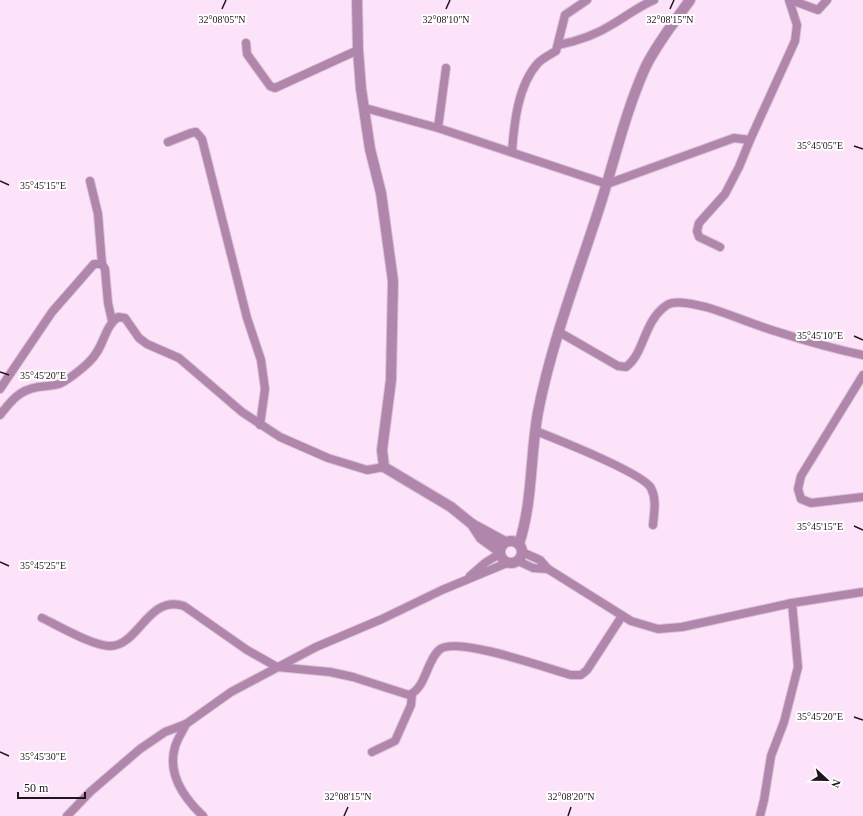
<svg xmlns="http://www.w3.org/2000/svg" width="863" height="816" viewBox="0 0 863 816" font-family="'Times New Roman',serif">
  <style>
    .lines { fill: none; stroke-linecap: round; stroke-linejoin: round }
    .minor-casing { stroke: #d8c2d6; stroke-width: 10 }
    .tertiary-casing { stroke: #d8c2d6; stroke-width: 12 }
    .minor { stroke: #b186ac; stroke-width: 8 }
    .tertiary { stroke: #b186ac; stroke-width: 10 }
    .ticks { fill: none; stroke: #1e161d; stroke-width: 1.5 }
    .ticks-label { font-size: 10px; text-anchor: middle; fill: #1e161d; stroke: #fff; stroke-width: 4; stroke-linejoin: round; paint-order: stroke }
  </style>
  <rect width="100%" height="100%" fill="#fce3f9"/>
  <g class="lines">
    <!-- minor casing -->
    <g class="minor-casing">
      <g id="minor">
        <polyline points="791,0 818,10 827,0"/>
        <polyline points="246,43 247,54 270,86 275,88 358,50"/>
        <path d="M 558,45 C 578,41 596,35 613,24 C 627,16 639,6 654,0"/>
        <polyline points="365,108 438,128 607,184 734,138 750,140 739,167 725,194 699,223 697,231 699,237 720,247"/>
        <polyline points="438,128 446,68"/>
        <polyline points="750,140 795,41 797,25 789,0"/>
        <polyline points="168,142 191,133 196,132 202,139 247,318 261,360 265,389 260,425"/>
        <path d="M 512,152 C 514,123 518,85 538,63 C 543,58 551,54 556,51 L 565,15 L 587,0"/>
        <polyline points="90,181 98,214 102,264"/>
        <path d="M 559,332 L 618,366 L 626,367 C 645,353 643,321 667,305 C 676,299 696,305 706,307 C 730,314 754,325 778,332 C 806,341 834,349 863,355"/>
        <polyline points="863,375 801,476 798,489 801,499 811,503 863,497"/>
        <polyline points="0,389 52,312 94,264 102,264 105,269 108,303 112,321"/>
        <path d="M 0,415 C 11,401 19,390 38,387 C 46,386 52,386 59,384 C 67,381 83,368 89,362 C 105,347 103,328 118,317 L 125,318 L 139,338 L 147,344 L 179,358 L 242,412 L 280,437 L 328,458 L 367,470 L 384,467"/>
        <path d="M 536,431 C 556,439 643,473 651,488 C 657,500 654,512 653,525"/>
        <polyline points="522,552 540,560 548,569 631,621 658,629 682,627 792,603 863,592"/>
        <polyline points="518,561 533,568 548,569"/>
        <polyline points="470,576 485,563 499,554"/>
        <path d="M 42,618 C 59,626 93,646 110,646 C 139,646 148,594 184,606 L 247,650 L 277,667 L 330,672 L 353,677 L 409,695 C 426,688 426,662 439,650 C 455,635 549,669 571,675 L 581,675 L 587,670 L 622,616"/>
        <path d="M 186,724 C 183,731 177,739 175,747 C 167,774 184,798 203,816"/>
        <polyline points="372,752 395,741 411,705 412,694"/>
        <polyline points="67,816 90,792 140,749 165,732 186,724 231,692 316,647 382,619 442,590 507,563"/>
        <polyline points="760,816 764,800 771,756 784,722 798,667 792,603"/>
      </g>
    </g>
    <!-- tertiary casing -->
    <g class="tertiary-casing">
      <g id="tertiary">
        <polyline points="357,0 358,50 361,89 370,149 381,193 393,281 391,380 382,450 384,467 451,507 472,524 481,538 499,551"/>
        <polyline points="472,524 505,542"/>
        <circle cx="511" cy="552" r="11"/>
        <path d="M 519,544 C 533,501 530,456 538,412 C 551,346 575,282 596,218 C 613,168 624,114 646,66 C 658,42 675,21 690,0"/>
      </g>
    </g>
    <!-- minor -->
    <use href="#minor" class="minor"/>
    <!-- tertiary -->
    <use href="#tertiary" class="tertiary"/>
  </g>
  <!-- ticks -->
  <path class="ticks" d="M 222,9 L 226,0M 446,9 L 450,0M 670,9 L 674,0M 854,146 L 863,149M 0,181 L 9,185M 854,336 L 863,340M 0,372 L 9,375M 854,526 L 863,530M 0,562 L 9,566M 854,717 L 863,720M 0,752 L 9,756M 344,816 L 348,807M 568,816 L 571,807"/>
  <g class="ticks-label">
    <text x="222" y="23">32°08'05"N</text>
    <text x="446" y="23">32°08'10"N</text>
    <text x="670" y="23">32°08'15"N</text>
    <text x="820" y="149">35°45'05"E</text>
    <text x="43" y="189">35°45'15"E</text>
    <text x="820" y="339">35°45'10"E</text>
    <text x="43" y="379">35°45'20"E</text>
    <text x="820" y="530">35°45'15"E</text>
    <text x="43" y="569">35°45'25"E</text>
    <text x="820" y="720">35°45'20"E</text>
    <text x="43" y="760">35°45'30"E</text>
    <text x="348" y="800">32°08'15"N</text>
    <text x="571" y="800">32°08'20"N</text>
  </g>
  <!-- north arrow -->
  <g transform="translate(827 780) rotate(112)" stroke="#ffffff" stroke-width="3" paint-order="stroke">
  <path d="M0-3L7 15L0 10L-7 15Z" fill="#1e161d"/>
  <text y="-6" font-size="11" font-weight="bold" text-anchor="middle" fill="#1e161d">N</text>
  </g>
  <!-- scale -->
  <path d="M18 792v6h67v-6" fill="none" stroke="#1e161d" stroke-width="2"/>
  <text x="24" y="792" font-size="12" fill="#1e161d" stroke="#ffffff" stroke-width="3" paint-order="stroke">50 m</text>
</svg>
